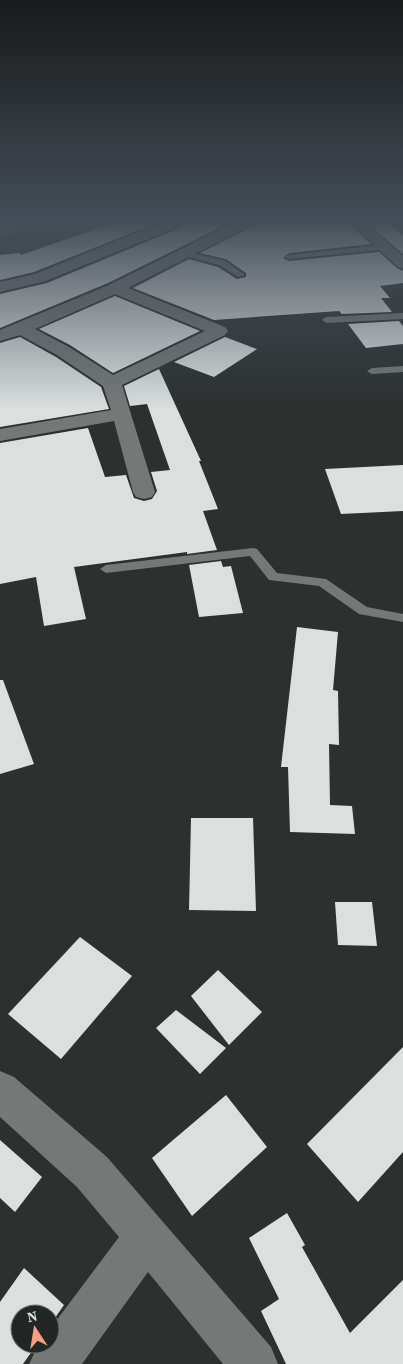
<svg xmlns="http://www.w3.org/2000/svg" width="403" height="1364" viewBox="0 0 403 1364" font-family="'Source Serif 4',serif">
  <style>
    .green { fill: #774d3e }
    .building { fill: #dbe0df }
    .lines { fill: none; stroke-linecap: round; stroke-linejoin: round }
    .service { fill: #747877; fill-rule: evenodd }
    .minor { fill: #747877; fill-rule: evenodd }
  </style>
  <rect width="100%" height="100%" fill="#2c302f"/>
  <!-- green -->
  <polygon class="green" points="0,220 39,220 11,234 0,236"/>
  <!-- building -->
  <g class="building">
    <polygon points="122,220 147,220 156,223 34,272 0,280 0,255 19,253 21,255"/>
    <polygon points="189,220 198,220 223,226 108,283 0,328 0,294 47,283 175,230"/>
    <polygon points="266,220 345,220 371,244 289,253 283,258 289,261 379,252 397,268 403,271 403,283 380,286 390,298 381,298 392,312 342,314 339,311 214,320 133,288 189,259 218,267 237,279 246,277 246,273 226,259 200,253"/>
    <polygon points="364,220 386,220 403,235 403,254"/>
    <polygon points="115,296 200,331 113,373 70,345 39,329"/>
    <polygon points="399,321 403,326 403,344 366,348 348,324"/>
    <polygon points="20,337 56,357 101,387 109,409 0,427 0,343"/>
    <polygon points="225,337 257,349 214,377 174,362"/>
    <polygon points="159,369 201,461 199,461 218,509 203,511 217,550 187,554 187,552 74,567 86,619 44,626 36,577 0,584 0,443 88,428 105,477 126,475 134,498 144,501 152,499 157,491 151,472 170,470 147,404 130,406 124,386"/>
    <polygon points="403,465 403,511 341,514 325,469"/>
    <polygon points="221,561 223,567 231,566 243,613 199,617 189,565"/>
    <polygon points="297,627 338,632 333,690 338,691 339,745 329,744 330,805 352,806 355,834 290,832 288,767 281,767"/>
    <polygon points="0,680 3,680 34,764 0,774"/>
    <polygon points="191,818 253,818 256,911 189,910"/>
    <polygon points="335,902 372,902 377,946 338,945"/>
    <polygon points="80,937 132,976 61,1059 8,1014"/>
    <polygon points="218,970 262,1012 229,1045 191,996"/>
    <polygon points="176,1010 226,1048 200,1074 156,1028"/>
    <polygon points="403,1047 403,1152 358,1202 307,1144"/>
    <polygon points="226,1095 267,1147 192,1216 152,1158"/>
    <polygon points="0,1140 42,1177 15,1212 0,1198"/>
    <polygon points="287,1213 305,1245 302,1247 350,1333 403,1280 403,1364 286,1364 261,1311 279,1299 249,1238"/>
    <polygon points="24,1268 64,1305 50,1325 50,1314 20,1314 20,1344 37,1344 23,1364 0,1364 0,1302"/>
  </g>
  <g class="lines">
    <!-- service -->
    <g class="service">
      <polygon points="384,245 388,247 387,249 289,259 285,257 289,255"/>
      <polygon points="182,251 225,261 245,275 238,277 219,265 182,255"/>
      <polygon points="403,313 403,319 326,323 322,320 326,317"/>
      <polygon points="403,366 403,372 372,374 367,371 372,368"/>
      <polygon points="253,548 257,549 277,573 326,579 367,607 403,614 403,622 359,614 319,586 269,580 250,556 106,573 100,569 106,565"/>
    </g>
    <!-- minor -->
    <g class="minor">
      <polygon points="168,220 184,220 174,228 46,281 0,292 0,282 35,274"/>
      <path d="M 240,220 L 257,220 L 255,223 L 128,288 L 225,327 L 228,331 L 225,335 L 122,385 L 155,492 L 152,497 L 144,499 L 136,497 L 133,492 L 114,421 L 0,441 L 0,429 L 111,410 L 103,386 L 57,355 L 20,335 L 0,341 L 0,330 L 109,285 ZM 115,294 L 205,331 L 113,375 L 69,347 L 35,329 Z"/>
      <polygon points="347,220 362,220 403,256 403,269 398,267"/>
      <polygon points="0,1071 14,1077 107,1157 271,1347 278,1364 223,1364 148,1272 82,1364 29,1364 39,1344 50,1344 50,1329 119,1237 77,1187 0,1117"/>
    </g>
  </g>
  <!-- sky -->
  <linearGradient id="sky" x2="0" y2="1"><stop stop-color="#181a1a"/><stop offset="0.54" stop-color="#454e58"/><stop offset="1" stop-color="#454e58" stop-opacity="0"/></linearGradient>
  <rect width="403" height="411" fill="url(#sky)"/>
  <!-- north arrow -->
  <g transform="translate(35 1329) rotate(348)"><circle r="24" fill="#222625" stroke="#6c706f"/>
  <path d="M0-4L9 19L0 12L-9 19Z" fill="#f3a082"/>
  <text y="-8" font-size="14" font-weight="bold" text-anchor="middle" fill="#dcdede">N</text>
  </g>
</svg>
